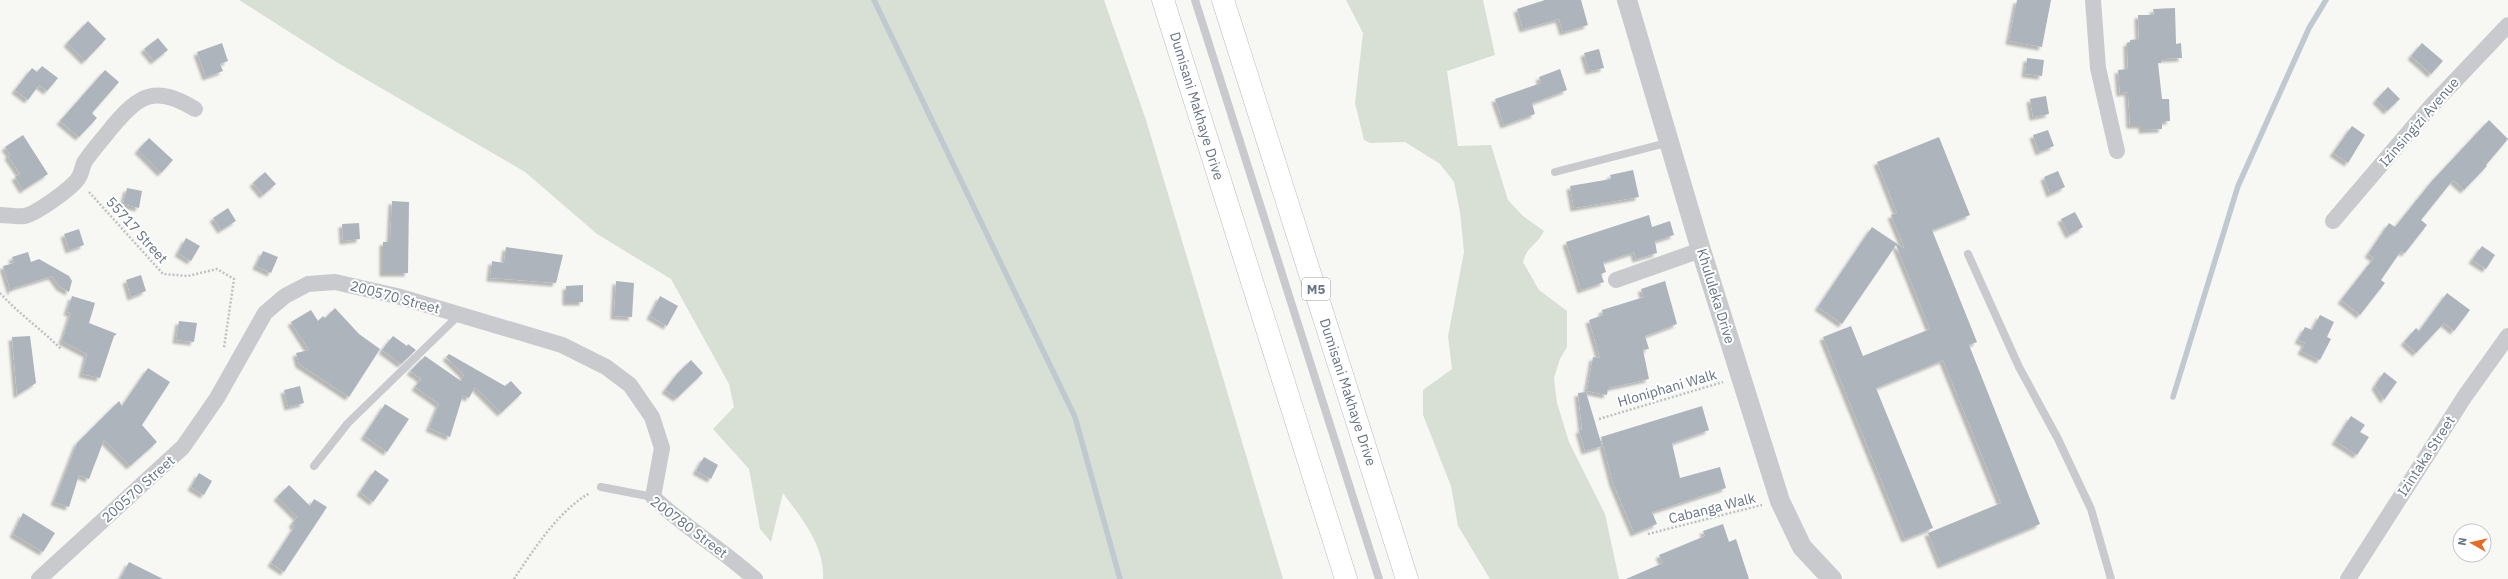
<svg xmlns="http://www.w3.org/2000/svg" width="2508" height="579" viewBox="0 0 2508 579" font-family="'IBM Plex Sans',sans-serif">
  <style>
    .green { fill: #d8dfd5 }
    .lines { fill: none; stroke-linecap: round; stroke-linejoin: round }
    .stream { stroke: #c1c9d0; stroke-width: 5.5 }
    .building { fill: #adb4bb; filter: url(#shadow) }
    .primary-casing { stroke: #b8bbc0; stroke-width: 23 }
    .path { stroke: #bfc1c3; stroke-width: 2.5; stroke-dasharray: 2 2; stroke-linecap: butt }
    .service { stroke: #c8cace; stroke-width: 8 }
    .minor { stroke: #c8cace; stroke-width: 16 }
    .tertiary { stroke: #c8cace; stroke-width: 20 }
    .primary { stroke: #fff; stroke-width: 22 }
    .labels { text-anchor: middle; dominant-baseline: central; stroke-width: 4; stroke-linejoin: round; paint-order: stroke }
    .shield { fill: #fff; stroke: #949eaa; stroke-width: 1 }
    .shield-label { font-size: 13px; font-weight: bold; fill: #667486 }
    .street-label { font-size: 14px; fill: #667486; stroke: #fff }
  </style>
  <defs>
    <filter id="shadow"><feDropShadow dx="-3.5" dy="3.5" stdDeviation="1" flood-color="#0004"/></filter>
  </defs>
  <rect width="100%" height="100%" fill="#f7f8f4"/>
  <!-- green -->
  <g class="green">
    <path d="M 239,0 L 1104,0 L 1146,120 L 1283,579 L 823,579 C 825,545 801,518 783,493 L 771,542 L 760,529 L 749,469 L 713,429 L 734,407 L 729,384 L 671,279 L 597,234 L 525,172 L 338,63 Z"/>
    <path d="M 1346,0 L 1483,0 L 1495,55 L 1447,71 L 1458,146 L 1491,145 L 1508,200 L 1523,216 L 1544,231 C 1538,244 1527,246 1523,262 L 1539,290 L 1567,311 L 1567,347 L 1560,359 L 1554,378 L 1557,403 L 1569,442 L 1605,514 L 1619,579 L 1490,579 L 1458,526 L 1451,486 L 1423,415 L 1423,390 L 1452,369 L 1448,336 L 1464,252 L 1460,212 L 1454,182 L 1440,164 L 1405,142 L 1370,143 L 1364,140 L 1355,103 L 1363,33 Z"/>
  </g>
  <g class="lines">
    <!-- stream -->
    <g class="stream">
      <polyline points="874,0 1075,417 1120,579"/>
      <polyline points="2173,397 2238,186 2309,28 2326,0"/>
    </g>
  </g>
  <!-- building -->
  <g class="building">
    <polygon points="1545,0 1581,0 1588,25 1563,32 1559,19 1523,29 1517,9"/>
    <polygon points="2017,0 2051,0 2042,47 2009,41"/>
    <polygon points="2175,8 2176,44 2181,43 2182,58 2161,59 2161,63 2158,63 2162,99 2169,99 2170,121 2162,121 2162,129 2142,130 2142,125 2130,125 2128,92 2120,93 2118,70 2128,69 2127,43 2130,42 2130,40 2139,39 2138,15 2154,15 2153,9"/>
    <polygon points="88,21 106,39 85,61 67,43"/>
    <polygon points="158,38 168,50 154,61 144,49"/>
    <polygon points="222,43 228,61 220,64 223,71 206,77 197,52"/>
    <polygon points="2422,43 2443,61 2431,74 2411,56"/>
    <polygon points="1599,49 1604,68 1589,71 1584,53"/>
    <polygon points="2027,58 2044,60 2042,76 2025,74"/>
    <polygon points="42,66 58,78 47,91 39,85 28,100 15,90 32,68 37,72"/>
    <polygon points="1560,69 1567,90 1532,103 1535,114 1504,125 1495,99 1541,83 1539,77"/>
    <polygon points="105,70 119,82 92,113 97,118 79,137 60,121"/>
    <polygon points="2388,87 2400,99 2387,111 2376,100"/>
    <polygon points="2046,96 2049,114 2033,117 2030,99"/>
    <polygon points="2489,120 2508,139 2486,165 2487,166 2464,190 2453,180 2421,220 2427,225 2405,253 2401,251 2381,280 2385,283 2360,315 2341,300 2374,258 2368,254 2389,223 2395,227 2432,181"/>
    <polygon points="2352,126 2365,135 2348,163 2333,153"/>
    <polygon points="2048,130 2054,146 2039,152 2033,135"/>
    <polygon points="23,135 48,174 23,190 15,177 20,174 8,156 10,154 5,147"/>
    <polygon points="1939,137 1970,215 1932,230 1977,342 1969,345 2040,524 1941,565 1928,533 2001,503 1943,360 1876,388 1933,528 1905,539 1823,337 1851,326 1863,356 1930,329 1896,245 1842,324 1818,307 1872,227 1905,249 1891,215 1897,213 1877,162"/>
    <polygon points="149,138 173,160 161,173 138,150"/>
    <polygon points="1633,170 1639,197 1574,208 1570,186 1611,179 1610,175"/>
    <polygon points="2058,171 2065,187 2050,194 2044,177"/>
    <polygon points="265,172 276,184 263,195 253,183"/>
    <polygon points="127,188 142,191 139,208 123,204"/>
    <polygon points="392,201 409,202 408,273 383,273 383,242 390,242"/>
    <polygon points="228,208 236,221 221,230 213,218"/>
    <polygon points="2075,212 2083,227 2069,235 2061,219"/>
    <polygon points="1649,215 1652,227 1670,221 1674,235 1655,241 1657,253 1636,259 1634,252 1603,262 1606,272 1601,274 1604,282 1581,290 1566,242"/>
    <polygon points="359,223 360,239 343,241 342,224"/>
    <polygon points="79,229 84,245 69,250 64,234"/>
    <polygon points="186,238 200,246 191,261 178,253"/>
    <polygon points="2482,246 2495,255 2486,269 2472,260"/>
    <polygon points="506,247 563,255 556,283 490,278 492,261 504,263"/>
    <polygon points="263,251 278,257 271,273 256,266"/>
    <polygon points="28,252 31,262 39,259 69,276 72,281 69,292 60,287 52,276 13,288 11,292 3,266 14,263 12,257"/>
    <polygon points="141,275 146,291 131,297 126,280"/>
    <polygon points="616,281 634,283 632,317 614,316"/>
    <polygon points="1665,281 1677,324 1645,336 1649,349 1643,350 1649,379 1608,388 1607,395 1587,391 1593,357 1600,358 1589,320 1603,315 1602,310 1644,297 1641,289"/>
    <polygon points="583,285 583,302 566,302 566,286"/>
    <polygon points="2447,293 2470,310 2454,331 2444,323 2416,353 2404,342 2416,328 2419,331"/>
    <polygon points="72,296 95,303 89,323 117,334 114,336 100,378 82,374 87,354 62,341 71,313 67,312"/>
    <polygon points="660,296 678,306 667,326 650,316"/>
    <polygon points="335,308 359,334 380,349 349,397 299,364 296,353 309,350 291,322 311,310 318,321 323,316 325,318"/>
    <polygon points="2320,315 2334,322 2327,337 2331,339 2320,360 2301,351 2305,343 2298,340 2305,327 2312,330"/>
    <polygon points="179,321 197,323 194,342 176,340"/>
    <polygon points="30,336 36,383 17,395 12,337"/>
    <polygon points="393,336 407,346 408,344 416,350 401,364 382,350"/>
    <polygon points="449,354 505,386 511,381 522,393 501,413 475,387 469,398 463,395 450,437 429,428 439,404 415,387 421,379 410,371 425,356 461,381 464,375 446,357"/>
    <polygon points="691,360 703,373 677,398 665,390 677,374"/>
    <polygon points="148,368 170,382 142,425 157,442 130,466 104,440 89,479 79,475 69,507 54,502 77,443 119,401 122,406"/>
    <polygon points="2384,372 2397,382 2384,400 2375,386"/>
    <polygon points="300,386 304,403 288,407 284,390"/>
    <polygon points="1586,392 1602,446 1585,451 1579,430 1582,429 1578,393"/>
    <polygon points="385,404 409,419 387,452 364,436"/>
    <polygon points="1702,406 1709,430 1672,443 1680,478 1720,467 1726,488 1652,512 1657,524 1634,533 1613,483 1601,437"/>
    <polygon points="2351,416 2365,425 2360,432 2369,437 2357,455 2335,441"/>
    <polygon points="704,457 718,465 711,479 696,471"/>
    <polygon points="375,470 389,480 373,502 360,492"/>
    <polygon points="199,473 212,481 204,495 191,487"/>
    <polygon points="289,485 310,506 314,499 327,507 284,572 271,563 295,526 292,524 297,517 277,497"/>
    <polygon points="23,513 55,533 43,552 13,534"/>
    <polygon points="1723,524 1729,542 1736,539 1749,579 1626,579 1663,563 1659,555 1705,536 1703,531"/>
    <polygon points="129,562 163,579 120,579"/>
  </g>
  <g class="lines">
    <!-- primary casing -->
    <g class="primary-casing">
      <g id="primary">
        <polyline points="1163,0 1346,579"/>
        <polyline points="1223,0 1407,579"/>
      </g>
    </g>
    <!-- path -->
    <g class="path">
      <polyline points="89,192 163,274 188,276 217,269 234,279 224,348"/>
      <path d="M 0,293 C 19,314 41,329 61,349"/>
      <polyline points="1599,419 1723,382"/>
      <polyline points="1648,534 1762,505"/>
      <path d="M 514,579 C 534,549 559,510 590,493"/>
    </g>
    <!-- service -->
    <g class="service">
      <polyline points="1195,0 1379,579"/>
      <polyline points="1555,172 1670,142"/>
      <polyline points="1968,254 2019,367 2058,439 2091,509 2111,579"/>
      <polyline points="314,466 348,423 459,315"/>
      <polyline points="601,487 653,497"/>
    </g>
    <!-- minor -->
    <g class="minor">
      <polyline points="2093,0 2098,68 2117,151"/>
      <path d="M 0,215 C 8,215 17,217 24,216 C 36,214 69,190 77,180 C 81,176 82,168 84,163 C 92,150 103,139 112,127 C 140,94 155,85 195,109"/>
      <polyline points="2333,221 2432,105 2508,25"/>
      <polyline points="1616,280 1701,250"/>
      <path d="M 39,579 L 183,447 L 217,398 L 265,313 L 285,296 L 308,284 L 335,282 L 397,296 L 562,345 L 606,367 L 630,385 L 652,417 L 662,448 L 653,497 C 684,527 722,549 755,579"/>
      <polyline points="2348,579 2465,396 2508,336"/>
    </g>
    <!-- tertiary -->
    <polyline class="tertiary" points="1627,0 1701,250 1780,501 1802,547 1832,579"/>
    <!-- primary -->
    <use href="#primary" class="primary"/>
  </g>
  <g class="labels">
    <!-- shield labels -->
    <rect class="shield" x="1302" y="278" width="28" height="22" rx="3"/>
    <g class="shield-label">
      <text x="1316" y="289">M5</text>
    </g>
    <!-- street labels -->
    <g class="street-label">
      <text transform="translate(1197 106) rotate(73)">Dumisani Makhaye Drive</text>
      <text transform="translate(2419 122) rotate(-49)">Izinsingizi Avenue</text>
      <text transform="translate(137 230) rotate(48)">55717 Street</text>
      <text transform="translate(1716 296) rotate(73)">Khululeka Drive</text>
      <text transform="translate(395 297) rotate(15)">200570 Street</text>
      <text transform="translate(1667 388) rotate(-16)">Hloniphani Walk</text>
      <text transform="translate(1348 392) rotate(72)">Dumisani Makhaye Drive</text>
      <text transform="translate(2426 456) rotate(-57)">Izintaka Street</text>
      <text transform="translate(138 489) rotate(-42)">200570 Street</text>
      <text transform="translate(1712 508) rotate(-14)">Cabanga Walk</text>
      <text transform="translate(689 527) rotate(37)">200780 Street</text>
    </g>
  </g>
  <!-- north arrow -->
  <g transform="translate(2472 543) rotate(278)"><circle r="19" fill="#ffffff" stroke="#c2c7cf"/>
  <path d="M0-3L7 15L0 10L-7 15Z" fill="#e86b24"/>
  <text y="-6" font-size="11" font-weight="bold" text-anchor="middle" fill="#667486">N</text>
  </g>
</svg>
